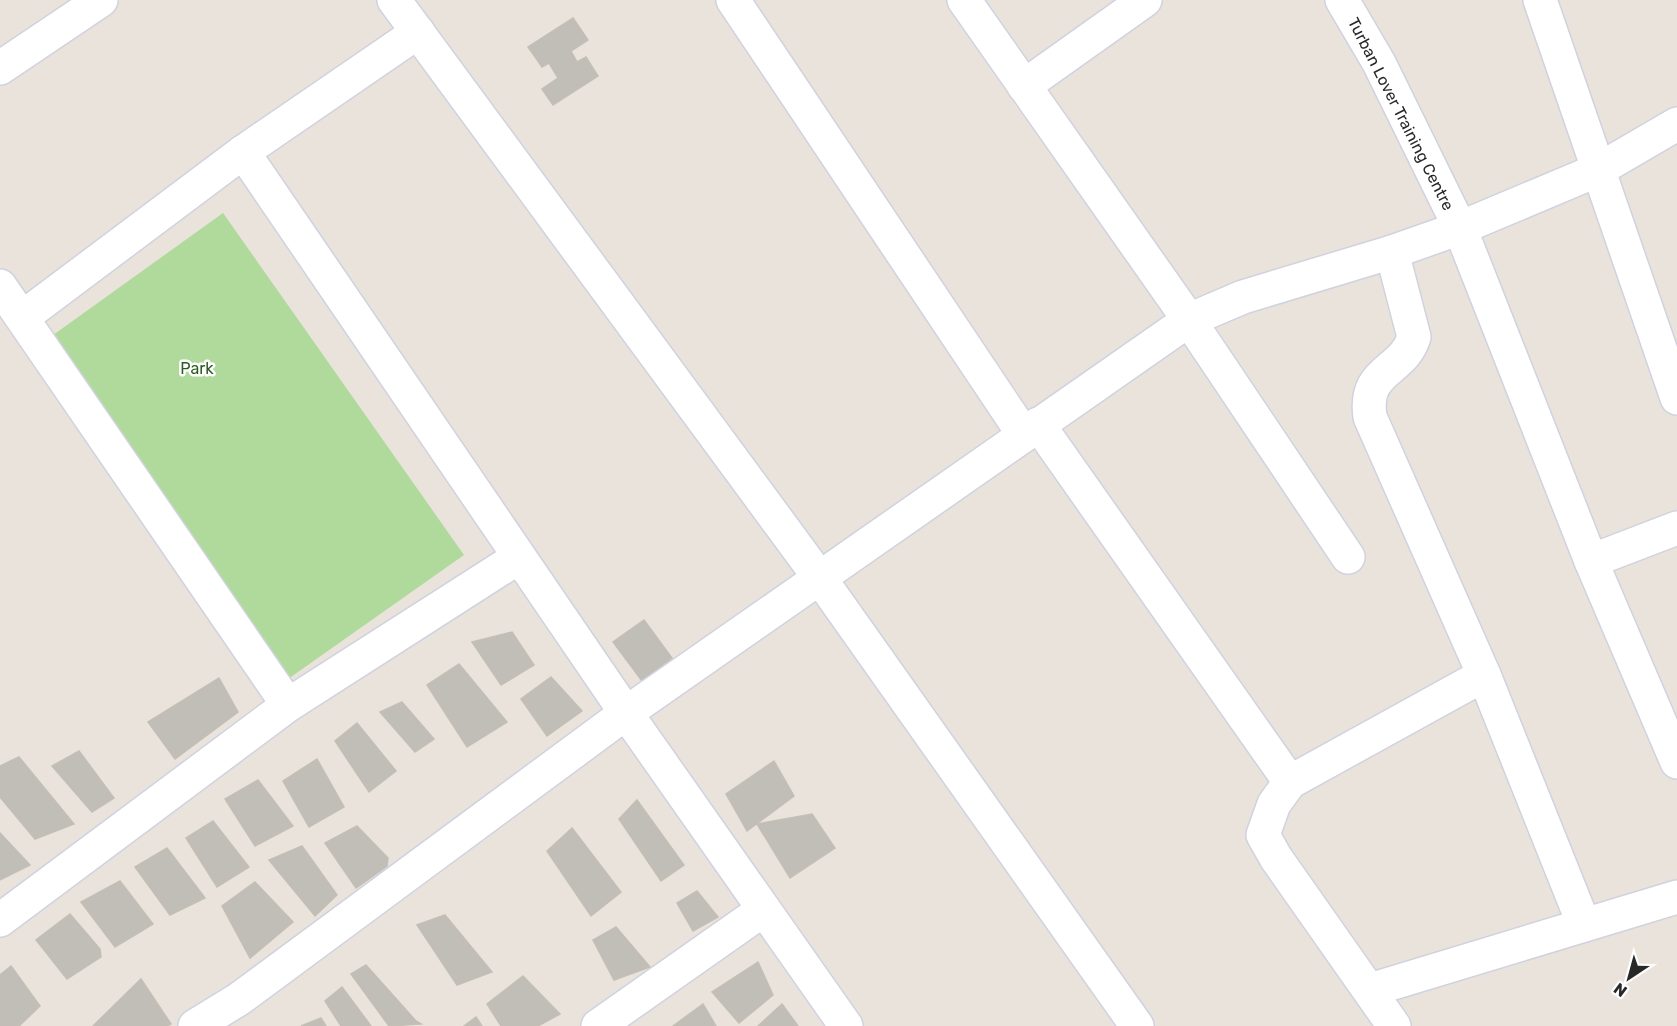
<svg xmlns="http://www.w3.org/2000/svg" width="1677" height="1026" viewBox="0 0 1677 1026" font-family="Rubik,sans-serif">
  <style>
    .green { fill: #afda9c }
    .building { fill: #c1bdb7; stroke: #c4bfb5; stroke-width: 1.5 }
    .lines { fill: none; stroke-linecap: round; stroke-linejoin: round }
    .minor-casing { stroke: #d0d2df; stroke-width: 36 }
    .minor { stroke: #fff; stroke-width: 33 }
    .labels { text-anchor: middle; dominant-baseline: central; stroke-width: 5; stroke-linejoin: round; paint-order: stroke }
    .street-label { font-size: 16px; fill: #282828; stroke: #fff }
    .park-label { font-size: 16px; fill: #2a5c20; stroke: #fff }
  </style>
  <rect width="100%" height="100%" fill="#e9e3db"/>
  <!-- green -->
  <polygon class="green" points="223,213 464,555 288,679 42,343"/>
  <!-- building -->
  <g class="building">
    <polygon points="573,18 588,40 571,51 577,62 586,57 598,76 553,105 542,89 558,78 549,63 542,67 528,47"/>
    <polygon points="644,620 672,658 642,681 613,642"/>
    <polygon points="512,632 534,665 501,685 472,642"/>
    <polygon points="459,664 507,722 467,747 427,685"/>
    <polygon points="551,677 582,711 547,736 521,699"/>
    <polygon points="219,678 238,712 175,759 148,722"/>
    <polygon points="402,702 434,739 415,752 380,712"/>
    <polygon points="357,723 396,771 369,792 335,741"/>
    <polygon points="79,751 114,798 92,812 52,766"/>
    <polygon points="19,757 74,824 35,839 0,797 0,766"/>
    <polygon points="317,759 344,807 309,827 283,781"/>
    <polygon points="774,761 794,796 747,831 726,794"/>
    <polygon points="258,780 293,826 255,846 225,799"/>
    <polygon points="637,800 684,865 661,881 619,819"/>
    <polygon points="812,814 835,848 790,878 757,824"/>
    <polygon points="213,821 249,867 217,887 186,838"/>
    <polygon points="357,826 388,858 387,866 356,888 325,843"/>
    <polygon points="572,828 621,892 591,916 547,851"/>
    <polygon points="0,833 30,865 0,880"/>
    <polygon points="302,846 337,895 315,916 269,860"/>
    <polygon points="167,848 205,898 170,915 135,867"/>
    <polygon points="120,881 153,924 115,947 81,902"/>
    <polygon points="255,882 293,922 250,958 222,906"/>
    <polygon points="697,891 718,917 693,931 677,903"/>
    <polygon points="70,914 100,949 101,957 67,979 36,940"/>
    <polygon points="445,915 492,972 457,985 417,925"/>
    <polygon points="616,927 650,967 614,980 593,940"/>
    <polygon points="758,962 773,995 739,1023 712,992"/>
    <polygon points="366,965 416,1021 421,1024 389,1026 351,974"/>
    <polygon points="11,966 40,1006 19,1026 0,1026 0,975"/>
    <polygon points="523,976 560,1014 538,1026 501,1026 487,1004"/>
    <polygon points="141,979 171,1024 167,1026 93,1026"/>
    <polygon points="342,987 371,1026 341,1026 325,1001"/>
    <polygon points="703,1004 716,1026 673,1026"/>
    <polygon points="782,1004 798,1026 758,1026"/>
    <polygon points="476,1017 482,1026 464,1026"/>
    <polygon points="321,1018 326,1026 301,1026"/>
  </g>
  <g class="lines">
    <!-- minor casing -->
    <g class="minor-casing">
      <g id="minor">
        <polyline points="394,0 819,577 1137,1026"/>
        <polyline points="733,0 1024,435"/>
        <polyline points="964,0 1189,320 1348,557"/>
        <polyline points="1342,0 1379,63 1460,228 1591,561 1677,762"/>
        <polyline points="1540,0 1677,398"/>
        <polyline points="0,68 101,0"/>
        <polyline points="1024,86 1145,0"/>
        <polyline points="243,152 626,713 846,1026"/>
        <path d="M 1392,252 L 1414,337 C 1403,373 1363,368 1370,417 L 1484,675 L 1584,925"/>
        <polyline points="0,286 288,705"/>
        <polyline points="23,317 243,152 418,32"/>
        <polyline points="1038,424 1290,782"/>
        <polyline points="1591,561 1677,528"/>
        <polyline points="0,920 288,705 519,557"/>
        <polyline points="1370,990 1677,897"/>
        <polyline points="195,1026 239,999 626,713 1189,320 1243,297 1392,252 1460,228 1598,170 1677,124"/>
        <polyline points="598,1026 763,910"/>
        <polyline points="1394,1026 1276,858 1263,835 1274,804 1290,782 1484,675"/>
      </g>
    </g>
    <!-- minor -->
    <use href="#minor" class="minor"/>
  </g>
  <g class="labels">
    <!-- street labels -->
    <g class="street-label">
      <text transform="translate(1401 114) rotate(63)">Turban Lover Training Centre</text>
    </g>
    <!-- park labels -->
    <g class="park-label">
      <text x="197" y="368">Park</text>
    </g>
  </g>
  <!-- north arrow -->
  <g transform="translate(1629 978) rotate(216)" stroke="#ffffff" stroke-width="4.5" paint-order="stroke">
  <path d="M0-4.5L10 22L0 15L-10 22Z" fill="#282828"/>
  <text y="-9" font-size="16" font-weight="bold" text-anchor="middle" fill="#282828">N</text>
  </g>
</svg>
